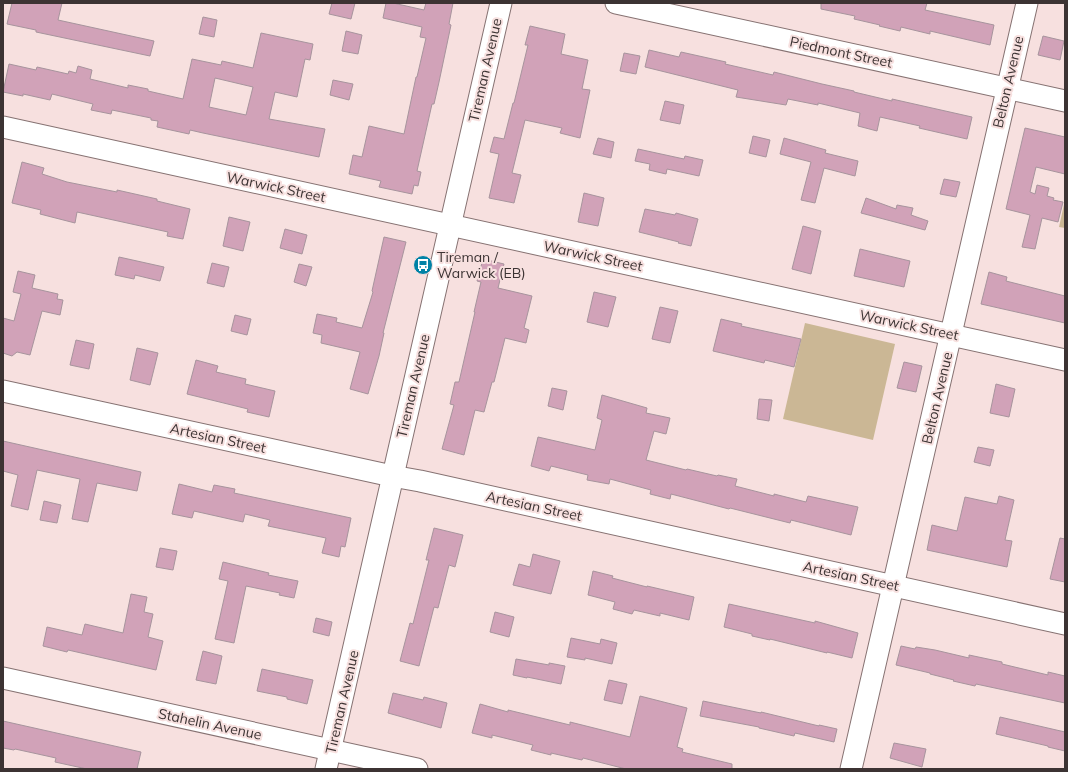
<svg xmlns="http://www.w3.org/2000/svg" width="1068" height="772" viewBox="0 0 1068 772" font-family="Mulish,sans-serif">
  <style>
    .green { fill: #cbb795 }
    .building { fill: #d1a2b8; stroke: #a7949d; fill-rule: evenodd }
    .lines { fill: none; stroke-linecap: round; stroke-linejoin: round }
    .minor-casing { stroke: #867272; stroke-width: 23 }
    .minor { stroke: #fff; stroke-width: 21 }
    .labels { text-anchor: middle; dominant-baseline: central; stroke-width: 4; stroke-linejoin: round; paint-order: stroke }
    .street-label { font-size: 14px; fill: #3c3333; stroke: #f7e0df }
    .poi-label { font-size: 14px; fill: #3c3333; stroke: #f7e0df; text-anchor: start }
  </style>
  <rect width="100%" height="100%" fill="#f7e0df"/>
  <!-- green -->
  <g class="green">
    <polygon points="1065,200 1065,228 1059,227"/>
    <polygon points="805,323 895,344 873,440 783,419"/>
  </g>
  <!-- building -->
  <g class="building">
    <polygon points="12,3 62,3 58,20 154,41 150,56 36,32 36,30 7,24"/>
    <polygon points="332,3 355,3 351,19 329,14"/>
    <polygon points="386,3 393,3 424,10 426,3 453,3 449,24 451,25 439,82 434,104 432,104 417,171 421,172 418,186 414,185 412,194 379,187 381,181 349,174 353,155 362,157 369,126 404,134 416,77 417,77 426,38 420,37 422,27 383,18"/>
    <polygon points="821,3 927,3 925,10 994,25 990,45 930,31 930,34 901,27 900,31 879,26 880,25 854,19 855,16 821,9"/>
    <polygon points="203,17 217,20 214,37 199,34"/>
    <polygon points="530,26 565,34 561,54 588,60 582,89 590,90 580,138 560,133 562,128 525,120 512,173 521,175 514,203 489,198 499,154 490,152 494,137 504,139 513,103 514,103 528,45 525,45"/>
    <polygon points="346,31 362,35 358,54 342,51"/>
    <path d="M 261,33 L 313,44 L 310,60 L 305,59 L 297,97 L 275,92 L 269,119 L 325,129 L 319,157 L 203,133 L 190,130 L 189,134 L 157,127 L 158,121 L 151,120 L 151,118 L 112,110 L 111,114 L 91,110 L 93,104 L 52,94 L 50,100 L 23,94 L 23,96 L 3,92 L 9,64 L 36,70 L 37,67 L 68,74 L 69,71 L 76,73 L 78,66 L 92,70 L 90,79 L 128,88 L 128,85 L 148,89 L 148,91 L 183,99 L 192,59 L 221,65 L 222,61 L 253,68 ZM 215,78 L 253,87 L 246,115 L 209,107 Z"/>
    <polygon points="1043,36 1064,41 1060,60 1038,55"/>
    <polygon points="649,50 679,57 681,52 726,62 725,64 773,75 774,72 822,84 854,91 854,92 892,101 892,99 972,117 967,139 919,128 920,126 880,117 877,131 858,126 860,113 818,103 818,105 788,99 786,105 736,97 738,90 645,67"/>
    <polygon points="624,53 640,56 636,74 620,71"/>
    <polygon points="333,80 353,84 349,100 330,95"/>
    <polygon points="665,101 684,105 680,124 660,120"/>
    <polygon points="1025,128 1065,137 1065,174 1036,167 1030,192 1035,194 1037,185 1049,188 1047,196 1054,198 1053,200 1063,202 1058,222 1042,218 1035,249 1022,247 1030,215 1006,209"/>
    <polygon points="753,136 770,140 766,157 749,153"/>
    <polygon points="598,138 614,142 611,158 593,154"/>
    <polygon points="784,138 826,150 825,153 858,161 855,176 824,168 815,203 801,200 811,162 780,154"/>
    <polygon points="638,149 684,159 685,156 703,160 699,176 667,169 666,174 649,170 650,164 635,161"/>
    <polygon points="22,162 44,168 42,174 67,182 117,192 117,190 157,199 157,201 190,209 183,239 167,236 168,232 77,212 75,223 40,214 41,210 12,203"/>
    <polygon points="944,179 960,182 956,197 940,194"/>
    <polygon points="584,193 604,198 598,226 578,222"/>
    <polygon points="866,198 896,209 897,205 913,208 911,215 928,221 925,230 861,213"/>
    <polygon points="645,209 675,215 676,213 698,219 691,246 678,243 679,242 639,232"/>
    <polygon points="229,217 250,222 243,251 223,246"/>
    <polygon points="803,226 821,231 811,274 792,269"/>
    <polygon points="285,229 307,235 302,254 280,248"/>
    <polygon points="384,237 406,242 383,333 384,333 379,356 368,394 350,389 360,352 321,343 322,335 313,333 317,314 337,318 336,322 362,328 373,292 372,291"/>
    <polygon points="860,249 910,261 904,287 854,276"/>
    <polygon points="119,257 164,267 160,281 135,275 134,279 115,275"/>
    <polygon points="483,259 504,264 498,288 532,296 524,328 529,330 526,343 505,338 494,382 492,382 484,412 475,410 464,455 442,449 454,405 450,404 455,382 459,382 475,312 474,312 481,282 477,281"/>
    <polygon points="212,263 229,267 224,287 207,283"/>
    <polygon points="299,264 312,267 306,286 294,282"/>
    <polygon points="18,271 35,275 32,288 58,294 57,299 63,300 60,315 42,311 30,355 17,352 12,356 3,353 3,318 14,321 21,294 13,292"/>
    <polygon points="989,272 1007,277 1006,281 1065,296 1065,323 981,304"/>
    <polygon points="594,292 616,297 608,327 587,322"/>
    <polygon points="660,307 678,311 670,343 652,339"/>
    <polygon points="235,315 251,319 247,335 231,331"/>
    <polygon points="721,319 742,324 741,326 801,339 794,367 765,360 764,363 760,362 713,351"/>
    <polygon points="76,340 94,344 89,369 70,365"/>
    <polygon points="137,348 158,353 150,385 130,380"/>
    <polygon points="196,360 218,366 216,372 246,379 245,384 275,391 269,417 247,412 248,409 187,394"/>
    <polygon points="904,362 922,366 916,392 897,388"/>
    <polygon points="996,384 1015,389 1009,417 990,413"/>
    <polygon points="552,388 567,391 563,410 548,406"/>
    <polygon points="602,395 647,408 646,413 670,418 666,434 654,431 646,460 686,470 687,469 717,476 718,475 737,479 735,486 774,496 774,494 806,502 808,496 858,507 851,535 791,520 790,523 730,508 729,509 671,494 670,499 650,494 651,490 610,479 609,484 587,480 588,475 551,466 549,471 531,466 538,437 595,450 602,420 597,418"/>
    <polygon points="759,399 772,400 769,421 757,419"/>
    <polygon points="3,441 141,472 137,491 97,483 88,522 72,519 80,479 37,470 28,510 11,506 18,475 3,471"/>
    <polygon points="978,447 994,450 990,466 974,462"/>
    <polygon points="179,484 212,492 214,485 235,489 234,493 351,518 345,547 341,546 339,557 322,553 326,538 268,526 270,520 245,514 243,522 194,511 192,518 172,514"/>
    <polygon points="999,496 1014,500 1005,540 1012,541 1007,567 927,550 932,525 957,531 965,497 997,504"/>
    <polygon points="44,501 61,505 57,523 40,520"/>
    <polygon points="434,528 463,535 455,567 449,565 438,608 434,607 419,666 400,661 410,623 413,624 429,560 426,560"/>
    <polygon points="1060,538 1065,539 1065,582 1050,579"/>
    <polygon points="160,548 177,551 173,570 156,567"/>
    <polygon points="533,554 560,561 551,594 513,585 519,564 530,567"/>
    <polygon points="223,562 269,573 268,575 298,581 294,598 279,595 280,593 246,586 234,643 215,639 228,581 219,579"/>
    <polygon points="593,571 613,576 612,578 647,587 647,586 694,597 689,620 660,613 660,616 634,610 632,614 613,609 615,602 588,595"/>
    <polygon points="131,594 147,597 144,612 153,614 148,637 163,641 156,670 68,650 67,652 43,646 47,627 82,635 85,624 123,633"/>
    <polygon points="729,604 815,623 815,621 858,633 852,658 827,652 827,653 770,639 770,640 752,636 752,634 724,627"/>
    <polygon points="495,612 514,617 509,637 490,632"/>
    <polygon points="316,618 332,622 329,636 313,632"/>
    <polygon points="571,638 600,644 601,639 617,643 612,664 585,658 585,660 567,657"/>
    <polygon points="901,646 915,649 916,647 935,650 969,658 969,655 1002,662 1002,664 1048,675 1048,672 1065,676 1065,703 976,684 975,686 953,681 954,680 930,674 930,673 896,665"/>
    <polygon points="203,651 222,656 216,684 196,680"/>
    <polygon points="516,659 549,665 549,663 565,666 561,684 527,677 527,678 513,675"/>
    <polygon points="262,669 313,680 307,704 287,699 287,697 257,691"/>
    <polygon points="609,680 627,684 622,704 604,700"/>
    <polygon points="393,693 423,700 424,697 447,703 441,728 388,713"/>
    <polygon points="640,696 687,708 677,747 683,749 682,752 732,764 732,769 626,769 583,758 582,760 551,753 551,755 531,750 533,745 492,735 492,738 472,733 480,704 508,712 508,710 570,725 570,722 630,737"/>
    <polygon points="703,701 761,713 761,712 819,726 819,725 837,729 834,742 795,733 794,736 759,728 759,727 700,716"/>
    <polygon points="1000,717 1065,732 1065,751 1048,747 1048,746 996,734"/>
    <polygon points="3,721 141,752 137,769 87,769 55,762 56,758 15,749 14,750 3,748"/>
    <polygon points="894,743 926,749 922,767 890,758"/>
  </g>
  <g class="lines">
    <!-- minor casing -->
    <g class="minor-casing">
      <g id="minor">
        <polyline points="616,3 1065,101"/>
        <polyline points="3,127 1065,360"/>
        <polyline points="3,391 392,476 420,481 1065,624"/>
        <polyline points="3,678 417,769"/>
        <polyline points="326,769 501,3"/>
        <polyline points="851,769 1027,3"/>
      </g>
    </g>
    <!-- minor -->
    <use href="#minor" class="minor"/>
  </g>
  <!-- icons -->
  <defs>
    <g id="bus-disc" transform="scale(1)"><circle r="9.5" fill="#0082a6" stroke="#f7e0df"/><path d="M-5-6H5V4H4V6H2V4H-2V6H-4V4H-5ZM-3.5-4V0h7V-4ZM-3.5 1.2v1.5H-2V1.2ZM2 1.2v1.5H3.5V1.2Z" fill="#fff"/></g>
  </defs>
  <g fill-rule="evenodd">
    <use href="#bus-disc" x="423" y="265"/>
  </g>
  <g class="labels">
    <!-- street labels -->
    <g class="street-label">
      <text transform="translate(841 52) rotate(12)">Piedmont Street</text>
      <text transform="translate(485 70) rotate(-77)">Tireman Avenue</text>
      <text transform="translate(1008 82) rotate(-77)">Belton Avenue</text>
      <text transform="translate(276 187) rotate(12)">Warwick Street</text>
      <text transform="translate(593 256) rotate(12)">Warwick Street</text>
      <text transform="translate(909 325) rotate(12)">Warwick Street</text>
      <text transform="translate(413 386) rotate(-77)">Tireman Avenue</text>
      <text transform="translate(937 398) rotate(-77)">Belton Avenue</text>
      <text transform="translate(218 438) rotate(12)">Artesian Street</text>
      <text transform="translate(534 506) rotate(12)">Artesian Street</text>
      <text transform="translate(851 576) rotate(12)">Artesian Street</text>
      <text transform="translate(342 702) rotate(-77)">Tireman Avenue</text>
      <text transform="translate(210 724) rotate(12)">Stahelin Avenue</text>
    </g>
    <!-- poi labels -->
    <g class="poi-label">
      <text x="437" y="257">Tireman /<tspan x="437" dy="16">Warwick (EB)</tspan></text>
    </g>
  </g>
  <!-- border -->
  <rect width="1068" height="772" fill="none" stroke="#3c3333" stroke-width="8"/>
</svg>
